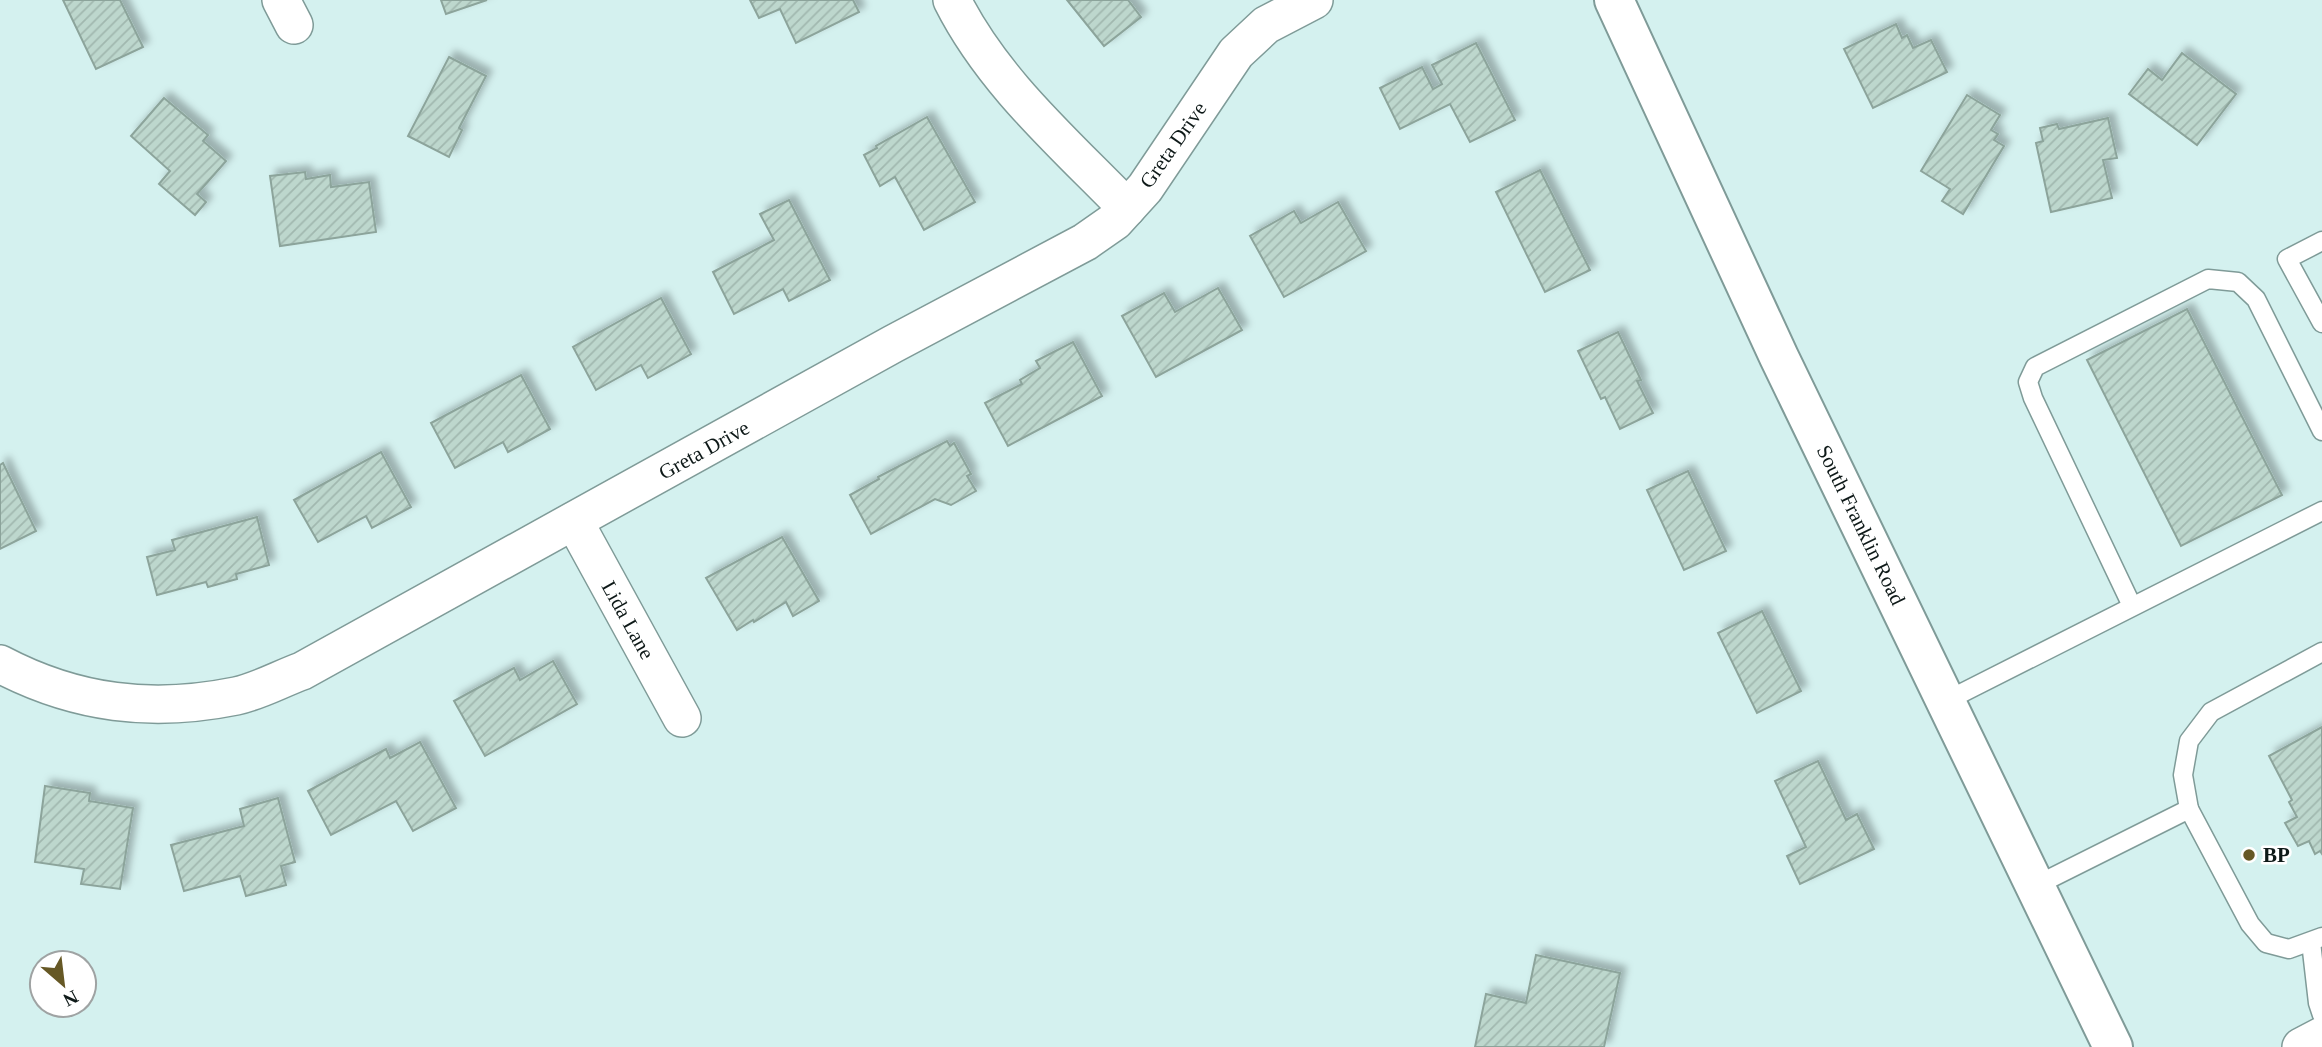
<svg xmlns="http://www.w3.org/2000/svg" width="2322" height="1047" viewBox="0 0 2322 1047" font-family="Georgia,serif">
  <style>
    .building { fill: url(#building-hatch); stroke: #8ca49b; stroke-width: 2; filter: url(#shadow) }
    .lines { fill: none; stroke-linecap: round; stroke-linejoin: round }
    .service-casing { stroke: #7f9b98; stroke-width: 21 }
    .minor-casing { stroke: #7f9b98; stroke-width: 40 }
    .secondary-casing { stroke: #7f9b98; stroke-width: 42 }
    .service { stroke: #fff; stroke-width: 18 }
    .minor { stroke: #fff; stroke-width: 37 }
    .secondary { stroke: #fff; stroke-width: 38 }
    .poi-dot { fill: #665825; stroke: #fff; stroke-width: 2.5 }
    .labels { text-anchor: middle; dominant-baseline: central; stroke-width: 5; stroke-linejoin: round; paint-order: stroke }
    .street-label { font-size: 21px; fill: #0e1918; stroke: #fff }
    .poi-label { font-size: 21px; font-weight: bold; fill: #0e1918; stroke: #fff; text-anchor: start }
  </style>
  <defs>
    <pattern id="building-hatch" width="6" height="6" patternUnits="userSpaceOnUse" patternTransform="scale(1.75)"><rect width="6" height="6" fill="#bdd7cd"/><path d="M-1 1l2-2M0 6l6-6M5 7l2-2" fill="none" stroke="#a1b8af"/></pattern>
    <filter id="shadow"><feDropShadow dx="6" dy="-6" stdDeviation="3.5" flood-color="#0004"/></filter>
  </defs>
  <rect width="100%" height="100%" fill="#d4f1ef"/>
  <!-- building -->
  <g class="building">
    <polygon points="63,0 120,0 143,47 96,69"/>
    <polygon points="441,0 487,0 446,14"/>
    <polygon points="750,0 853,0 859,12 796,43 780,9 759,18"/>
    <polygon points="1067,0 1128,0 1141,17 1104,46"/>
    <polygon points="1896,24 1902,38 1907,35 1913,48 1931,40 1947,72 1873,108 1844,49"/>
    <polygon points="1476,43 1515,120 1470,142 1450,104 1400,129 1380,88 1422,67 1433,89 1442,84 1432,65"/>
    <polygon points="2182,53 2236,94 2197,145 2129,94 2148,69 2162,80"/>
    <polygon points="449,57 486,76 459,128 462,130 449,157 408,136"/>
    <polygon points="1967,95 2000,115 1991,130 1998,134 1994,140 2004,146 1963,214 1942,201 1950,189 1921,171"/>
    <polygon points="164,98 208,135 203,141 226,161 197,194 206,202 195,215 159,184 170,171 131,136"/>
    <polygon points="927,117 975,202 924,230 895,177 880,186 864,155 877,148 876,146"/>
    <polygon points="2108,118 2117,158 2103,160 2112,198 2051,212 2036,143 2043,141 2040,128 2057,124 2059,129"/>
    <polygon points="1540,170 1590,270 1545,292 1496,192"/>
    <polygon points="305,172 306,179 330,175 331,187 369,182 376,232 280,246 270,176"/>
    <polygon points="789,200 830,280 789,301 783,289 734,314 713,272 774,240 760,214"/>
    <polygon points="1338,202 1366,251 1284,297 1250,236 1294,211 1301,223"/>
    <polygon points="1218,288 1242,330 1156,377 1122,316 1164,293 1175,312"/>
    <polygon points="661,298 691,354 648,378 641,365 596,390 573,347"/>
    <polygon points="2187,309 2282,495 2181,546 2087,360"/>
    <polygon points="1618,332 1641,380 1637,381 1653,413 1620,429 1605,397 1601,399 1578,351"/>
    <polygon points="1073,342 1102,396 1008,446 985,403 1022,384 1020,380 1040,368 1036,361"/>
    <polygon points="521,375 550,429 508,452 503,442 455,468 431,423"/>
    <polygon points="947,441 950,446 954,443 971,474 967,476 976,491 951,505 935,499 871,534 850,495 879,479 878,477"/>
    <polygon points="381,452 411,507 372,528 366,516 318,542 294,500"/>
    <polygon points="3,463 36,531 0,549 0,465"/>
    <polygon points="1688,471 1726,551 1684,570 1647,490"/>
    <polygon points="257,517 269,565 236,574 237,579 208,587 206,582 157,595 147,557 175,550 172,540"/>
    <polygon points="782,537 819,601 793,616 786,602 754,622 753,620 737,630 706,578"/>
    <polygon points="1762,611 1801,691 1757,713 1718,633"/>
    <polygon points="553,661 577,704 485,756 454,701 514,668 520,680"/>
    <polygon points="2322,727 2322,854 2320,851 2315,854 2309,841 2298,846 2285,823 2297,817 2289,802 2292,800 2269,756"/>
    <polygon points="420,742 456,808 413,831 396,801 331,835 308,791 386,749 390,758"/>
    <polygon points="1818,761 1846,820 1857,814 1874,849 1800,884 1787,856 1806,847 1775,781"/>
    <polygon points="45,786 90,793 89,801 133,808 120,889 81,884 84,869 35,862"/>
    <polygon points="278,798 295,862 281,866 286,885 246,896 240,876 184,891 171,845 244,826 240,809"/>
    <polygon points="1536,955 1620,973 1604,1047 1475,1047 1486,994 1526,1003"/>
  </g>
  <g class="lines">
    <!-- service casing -->
    <g class="service-casing">
      <g id="service">
        <polyline points="2322,241 2287,259 2322,323"/>
        <polyline points="2132,606 2033,398 2028,382 2035,367 2208,279 2238,282 2256,299 2322,431"/>
        <polyline points="1946,701 2322,511"/>
        <polyline points="2189,809 2250,924 2266,943 2289,949 2322,937"/>
        <polyline points="2035,886 2189,809 2183,775 2189,741 2211,712 2322,652"/>
        <polyline points="2311,942 2318,1003 2322,1015"/>
      </g>
    </g>
    <!-- minor casing -->
    <g class="minor-casing">
      <g id="minor">
        <polyline points="281,0 294,25"/>
        <path d="M 952,0 C 993,82 1064,143 1127,208"/>
        <polyline points="574,521 682,718"/>
        <path d="M 0,664 C 76,704 152,713 236,696 C 259,691 280,679 302,671 L 893,344 L 1085,242 L 1115,221 L 1145,188 L 1236,53 L 1266,25 L 1314,0"/>
        <polyline points="2301,1047 2322,1036"/>
      </g>
    </g>
    <!-- secondary casing -->
    <g class="secondary-casing">
      <polyline id="secondary" points="1614,0 1779,357 2113,1047"/>
    </g>
    <!-- service -->
    <use href="#service" class="service"/>
    <!-- minor -->
    <use href="#minor" class="minor"/>
    <!-- secondary -->
    <use href="#secondary" class="secondary"/>
  </g>
  <!-- markers -->
  <circle class="poi-dot" cx="2249" cy="855" r="7"/>
  <g class="labels">
    <!-- street labels -->
    <g class="street-label">
      <text transform="translate(1173 145) rotate(-55)">Greta Drive</text>
      <text transform="translate(704 450) rotate(-29)">Greta Drive</text>
      <text transform="translate(1861 525) rotate(64)">South Franklin Road</text>
      <text transform="translate(628 620) rotate(61)">Lida Lane</text>
    </g>
    <!-- poi labels -->
    <g class="poi-label">
      <text x="2263" y="855">BP</text>
    </g>
  </g>
  <!-- north arrow -->
  <g transform="translate(63 984) rotate(152)"><circle r="33" fill="#ffffff" stroke="#9fa3a3" stroke-width="2"/>
  <path d="M0-5L12 26L0 18L-12 26Z" fill="#665825"/>
  <text y="-10" font-size="19" font-weight="bold" text-anchor="middle" fill="#0e1918">N</text>
  </g>
</svg>
